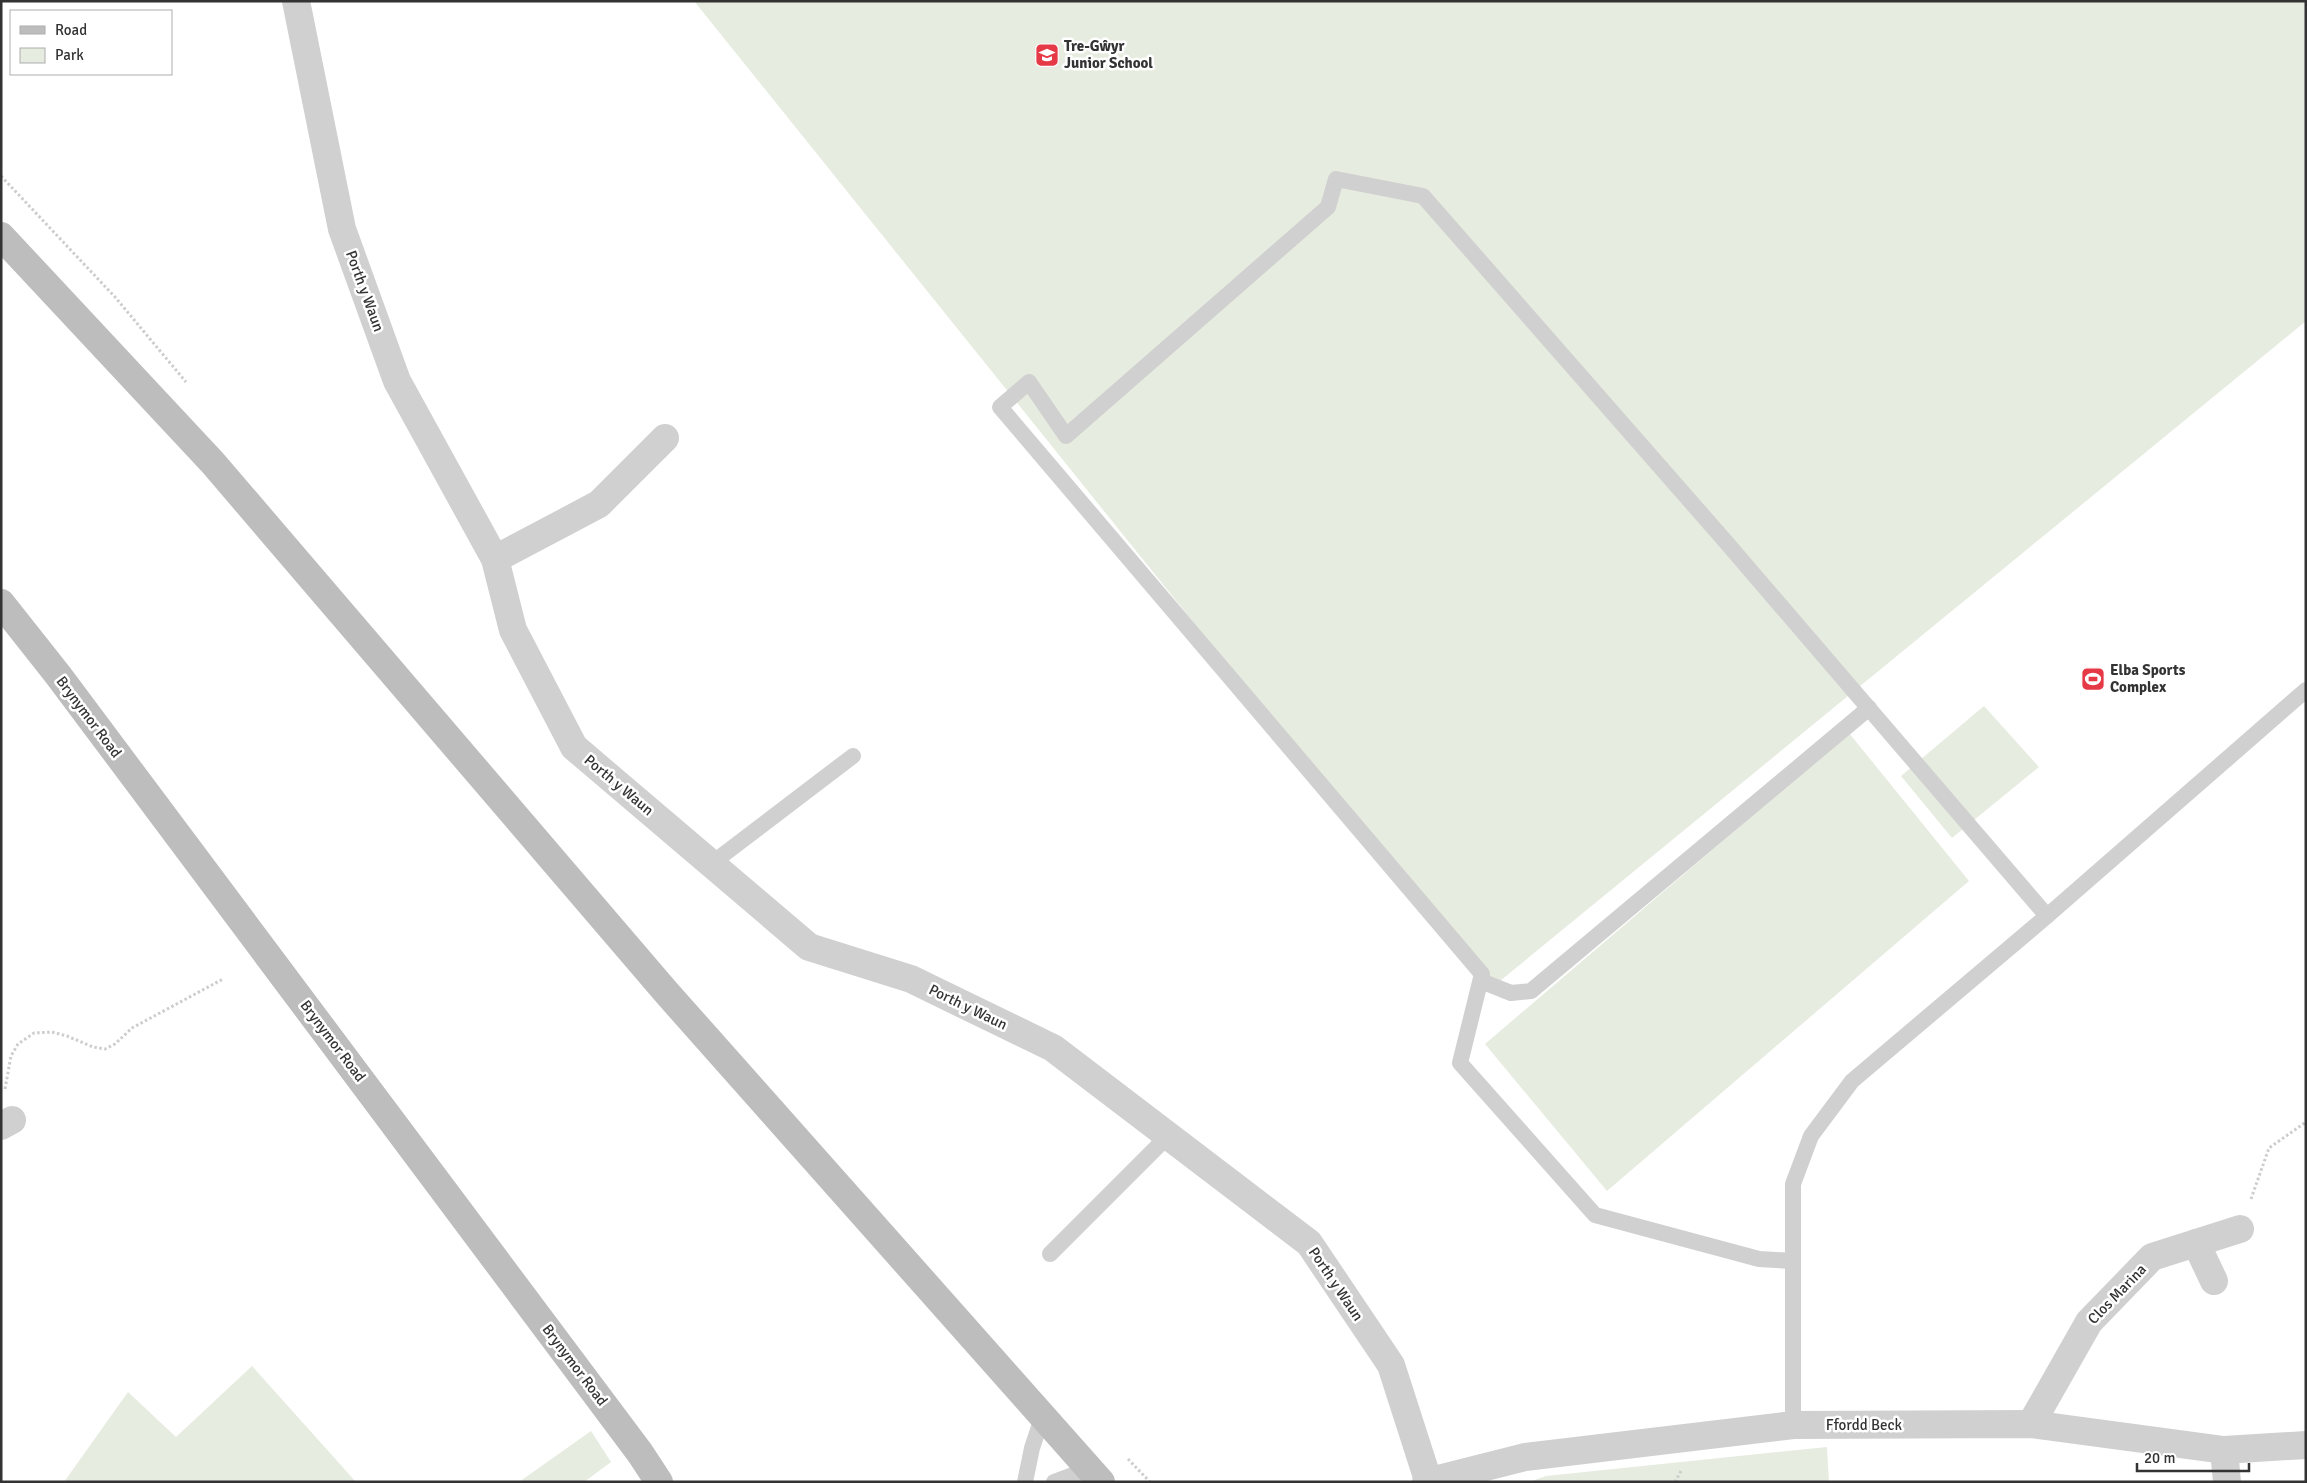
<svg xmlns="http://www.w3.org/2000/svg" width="2307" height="1483" viewBox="0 0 2307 1483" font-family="Signika,sans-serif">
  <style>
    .green { fill: #e6ecdf }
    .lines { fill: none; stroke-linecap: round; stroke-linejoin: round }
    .path { stroke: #cdcdcd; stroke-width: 3; stroke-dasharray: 2.5 2.5; stroke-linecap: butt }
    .lane { stroke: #d0d0d0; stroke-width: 16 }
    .street { stroke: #d0d0d0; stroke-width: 28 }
    .secondary { stroke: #bdbdbd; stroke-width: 28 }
    .labels { text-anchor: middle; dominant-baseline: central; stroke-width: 5; stroke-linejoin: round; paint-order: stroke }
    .poi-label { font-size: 15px; font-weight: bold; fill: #333; stroke: #fff; text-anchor: start }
    .street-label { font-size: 15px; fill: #333; stroke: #fff }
  </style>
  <rect width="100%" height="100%" fill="#fff"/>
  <!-- green -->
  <g class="green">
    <polygon points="694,1 2306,1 2306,321 1489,990"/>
    <polygon points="1984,706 2039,767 1952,838 1901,776"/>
    <polygon points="1849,733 1969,881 1607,1191 1485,1044"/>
    <polygon points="252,1366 356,1482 64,1482 128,1392 176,1437"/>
    <polygon points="591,1431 611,1462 584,1482 519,1482"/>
    <polygon points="1827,1447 1829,1482 1529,1482 1546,1476"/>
  </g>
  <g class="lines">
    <!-- path -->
    <g class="path">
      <polyline points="1,176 115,297 186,382"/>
      <polyline points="5,1089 11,1056 18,1044 34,1033 52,1032 67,1036 93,1047 105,1049 115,1044 132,1028 223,979"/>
      <polyline points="2251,1199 2269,1148 2306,1122"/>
      <polyline points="1128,1459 1150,1482"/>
      <polyline points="1675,1482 1681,1471"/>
    </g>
    <!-- lane -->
    <g class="lane">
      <polyline points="711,864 853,756"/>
      <polyline points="1481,981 1511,993 1531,991 1869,708"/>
      <polyline points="1050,1254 1168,1136"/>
      <polyline points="1793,1261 1759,1259 1595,1215 1460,1063 1482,974 1000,407 1029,382 1066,436 1328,207 1336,179 1423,196 1726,542 2047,916"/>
      <polyline points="1793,1425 1793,1184 1811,1136 1852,1081 2047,916 2306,690"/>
      <polyline points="1025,1482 1032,1448 1042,1418"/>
      <polyline points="1054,1482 1089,1469"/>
    </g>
    <!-- street -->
    <g class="street">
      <polyline points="296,1 342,229 397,381 495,559 513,630 574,747 809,947 911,979 1053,1048 1309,1243 1391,1365 1428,1480"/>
      <polyline points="495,559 599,504 665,438"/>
      <polyline points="1,1126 12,1120"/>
      <polyline points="2196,1243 2214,1281"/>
      <polyline points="2031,1424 2089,1322 2152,1257 2240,1229"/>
      <polyline points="2224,1450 2227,1482"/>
      <polyline points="1426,1482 1525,1457 1793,1425 2031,1424 2224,1450 2306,1445"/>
    </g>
    <!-- secondary -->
    <g class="secondary">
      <polyline points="1,236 213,463 666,992 1101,1482"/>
      <polyline points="1,603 58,675 640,1453 659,1482"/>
    </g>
  </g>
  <!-- icons -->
  <defs>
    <g id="school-square" transform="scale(1.25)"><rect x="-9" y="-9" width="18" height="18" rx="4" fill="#e63946" stroke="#fff"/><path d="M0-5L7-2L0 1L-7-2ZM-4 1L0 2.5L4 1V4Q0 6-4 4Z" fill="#fff"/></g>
    <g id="stadium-square" transform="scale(1.25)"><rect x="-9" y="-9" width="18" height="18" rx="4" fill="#e63946" stroke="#fff"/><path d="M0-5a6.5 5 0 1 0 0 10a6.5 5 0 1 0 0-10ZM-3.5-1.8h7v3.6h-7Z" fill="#fff"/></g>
  </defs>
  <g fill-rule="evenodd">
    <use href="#school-square" x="1047" y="55"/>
    <use href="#stadium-square" x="2093" y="679"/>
  </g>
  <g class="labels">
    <!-- poi labels -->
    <g class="poi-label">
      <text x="1064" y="46">Tre-Gŵyr<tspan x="1064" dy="17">Junior School</tspan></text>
      <text x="2110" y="670">Elba Sports<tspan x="2110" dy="17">Complex</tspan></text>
    </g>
    <!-- street labels -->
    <g class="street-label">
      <text transform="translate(365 291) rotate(70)">Porth y Waun</text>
      <text transform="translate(89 717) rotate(53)">Brynymor Road</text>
      <text transform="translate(619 785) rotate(40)">Porth y Waun</text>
      <text transform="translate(968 1007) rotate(26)">Porth y Waun</text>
      <text transform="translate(333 1041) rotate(53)">Brynymor Road</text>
      <text transform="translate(1336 1284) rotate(56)">Porth y Waun</text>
      <text transform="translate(2117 1294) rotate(-46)">Clos Marina</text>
      <text transform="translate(575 1365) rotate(53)">Brynymor Road</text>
      <text x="1864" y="1425">Ffordd Beck</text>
    </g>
  </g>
  <!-- border -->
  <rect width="2307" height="1483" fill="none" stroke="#333333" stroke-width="5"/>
  <!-- legend -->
  <rect x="10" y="10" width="162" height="65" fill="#ffffff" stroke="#adadad"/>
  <rect x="20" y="26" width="25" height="8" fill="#bdbdbd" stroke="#adadad"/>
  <text x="55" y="35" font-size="15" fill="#333333">Road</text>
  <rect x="20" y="48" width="25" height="15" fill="#e6ecdf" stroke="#adadad"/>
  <text x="55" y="60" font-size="15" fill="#333333">Park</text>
  <!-- scale -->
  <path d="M2137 1463v8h112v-8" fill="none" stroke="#333333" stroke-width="2.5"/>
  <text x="2144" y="1463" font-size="15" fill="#333333" stroke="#ffffff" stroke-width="4" paint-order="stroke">20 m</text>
</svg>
